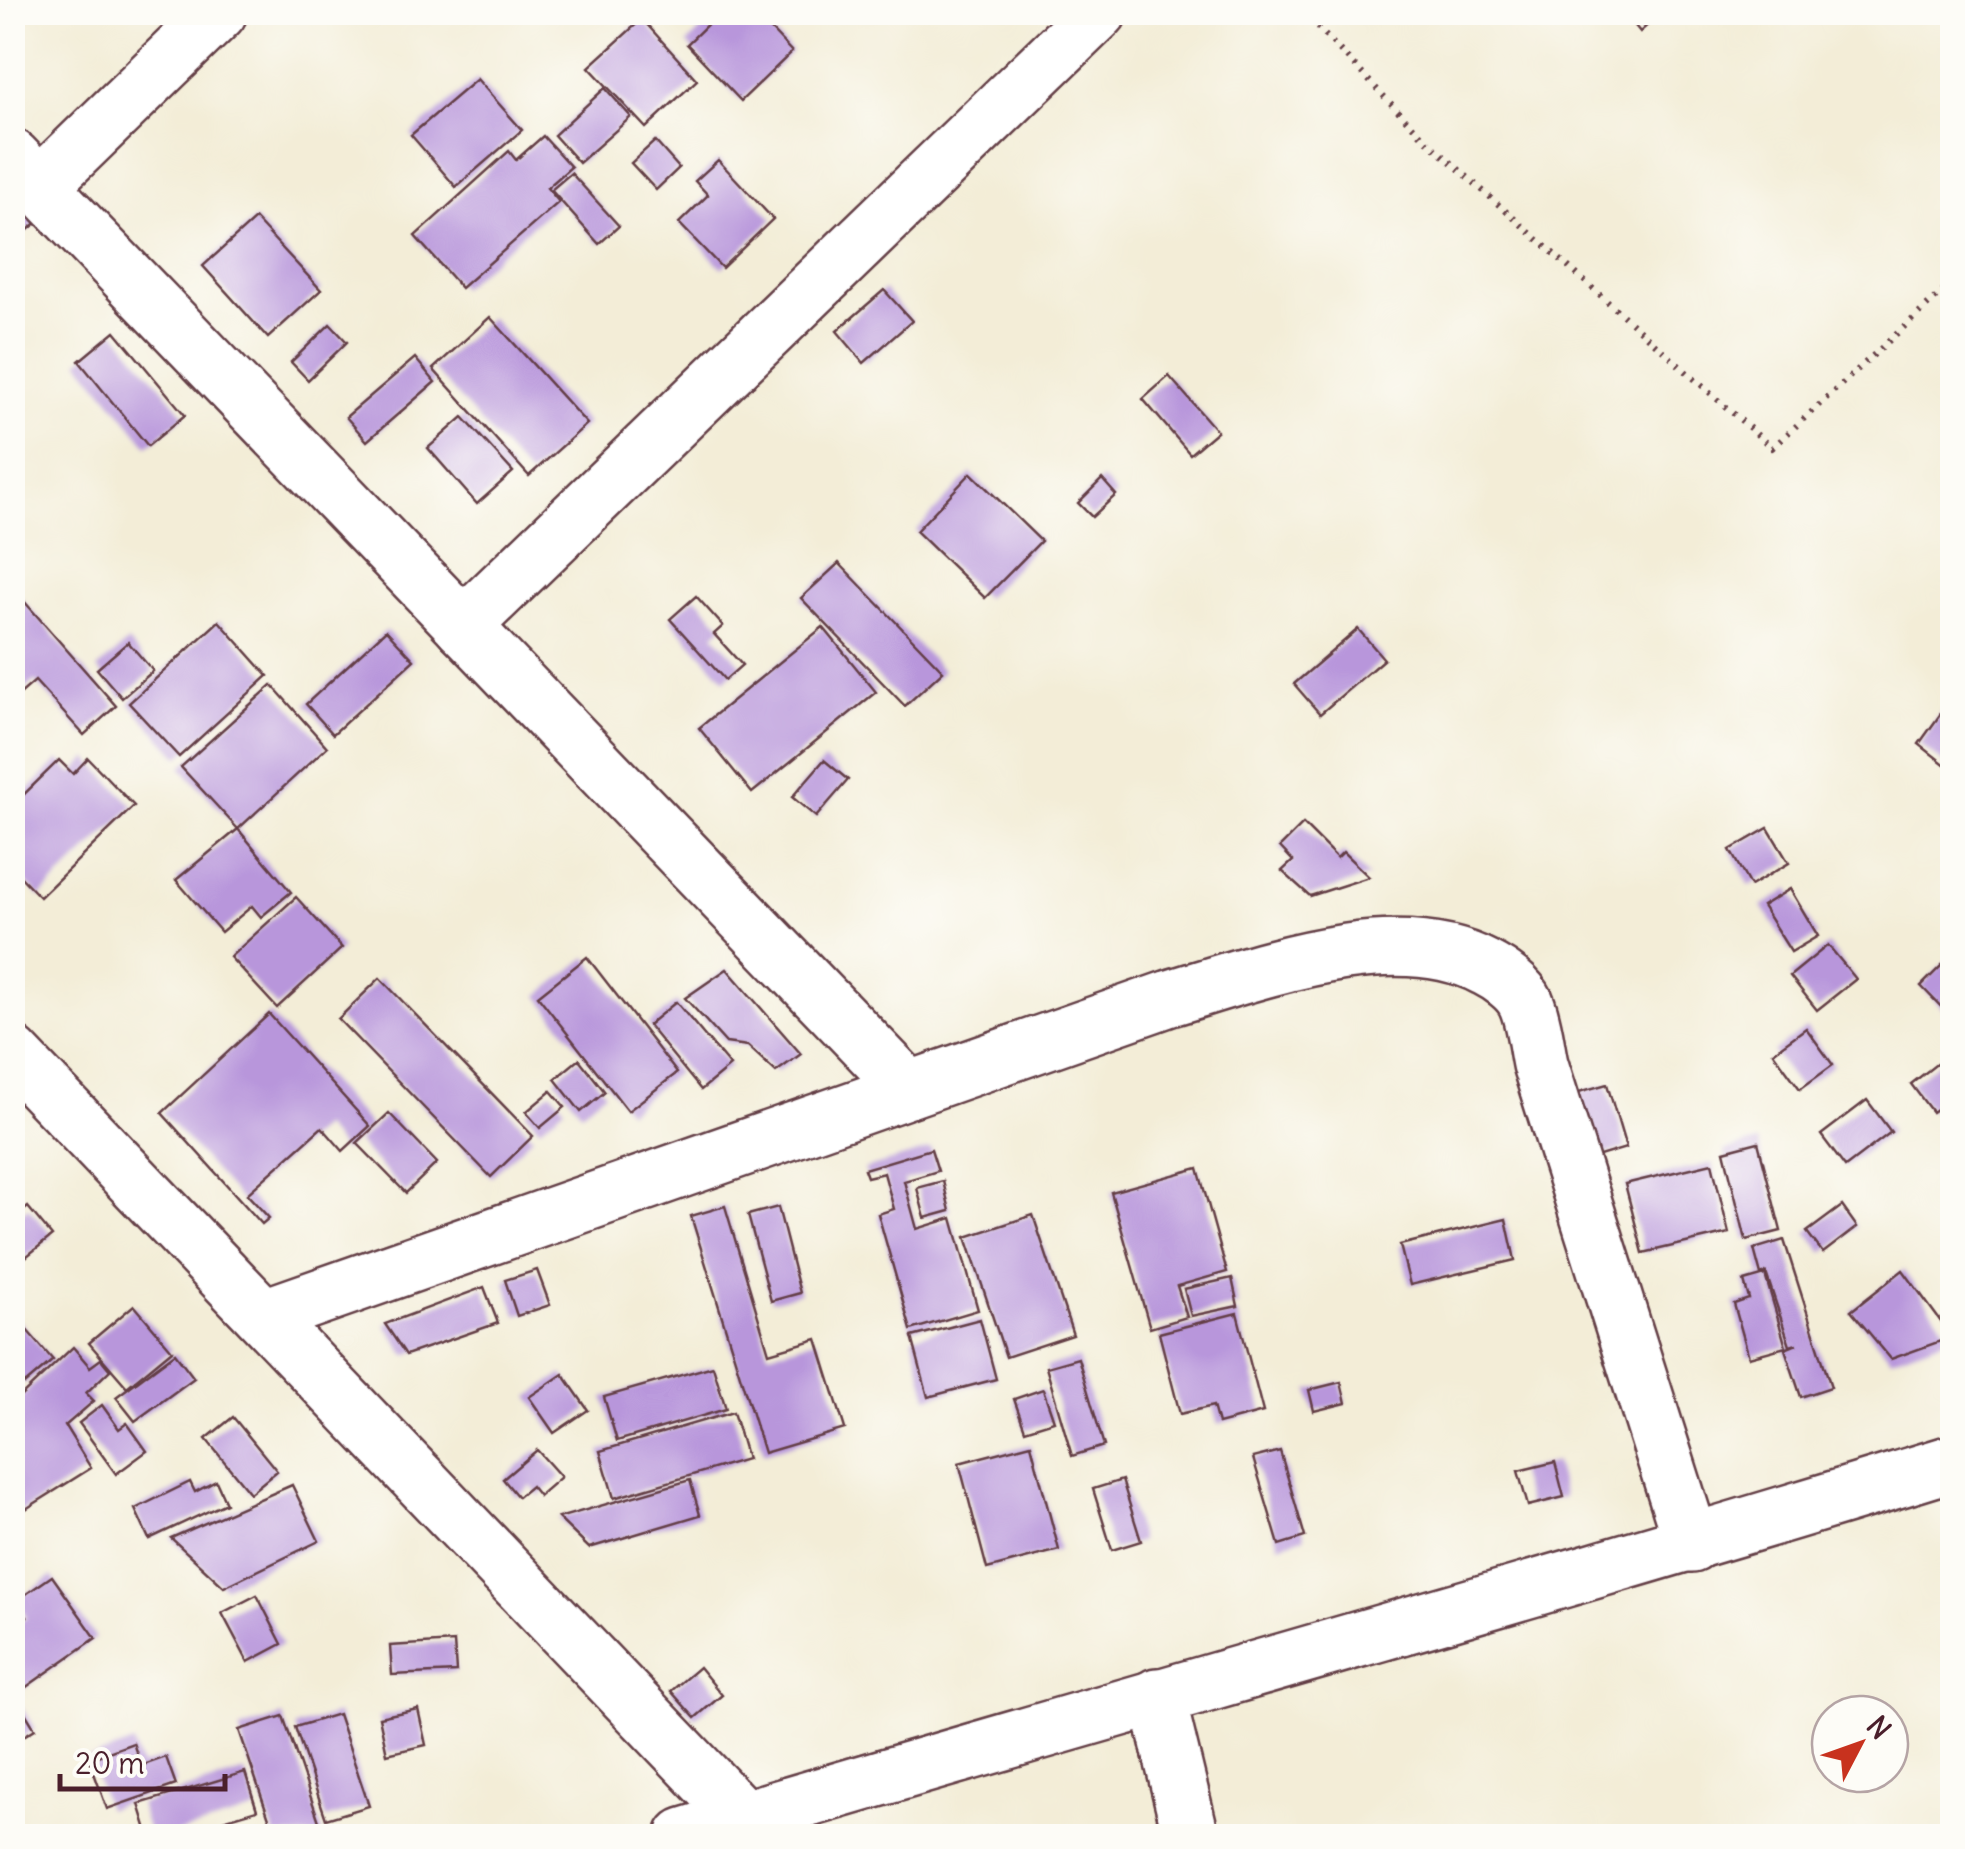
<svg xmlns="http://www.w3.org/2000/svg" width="1965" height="1849" viewBox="0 0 1965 1849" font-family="Delius,sans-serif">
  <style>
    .building { fill: #b896db }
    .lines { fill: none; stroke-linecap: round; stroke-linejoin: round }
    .minor-casing { stroke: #633e45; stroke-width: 60 }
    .path { stroke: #633e45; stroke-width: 6; stroke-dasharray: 2.5 8; stroke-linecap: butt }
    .minor { stroke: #fff; stroke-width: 55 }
  </style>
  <rect width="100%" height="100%" fill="#fdfcf7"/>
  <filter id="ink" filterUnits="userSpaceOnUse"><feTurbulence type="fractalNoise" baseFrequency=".01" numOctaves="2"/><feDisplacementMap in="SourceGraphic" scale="20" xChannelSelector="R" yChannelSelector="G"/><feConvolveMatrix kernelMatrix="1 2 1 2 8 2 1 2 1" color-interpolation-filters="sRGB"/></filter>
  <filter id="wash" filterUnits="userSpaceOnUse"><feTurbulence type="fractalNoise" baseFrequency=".0048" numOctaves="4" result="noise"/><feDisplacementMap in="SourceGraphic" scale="40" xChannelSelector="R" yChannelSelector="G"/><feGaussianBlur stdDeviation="2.25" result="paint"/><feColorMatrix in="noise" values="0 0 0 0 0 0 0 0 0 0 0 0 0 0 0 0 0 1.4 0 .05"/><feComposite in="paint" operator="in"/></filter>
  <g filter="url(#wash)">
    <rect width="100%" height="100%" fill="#f3edd7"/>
    <g id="blocks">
      <!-- building -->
      <g class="building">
        <polygon points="720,12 754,12 792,52 741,101 687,44"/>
        <polygon points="1624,12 1662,12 1640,32"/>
        <polygon points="642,19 697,80 646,128 589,67"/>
        <polygon points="477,79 522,130 456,187 411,135"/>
        <polygon points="605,88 631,117 579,163 554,135"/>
        <polygon points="543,136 571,167 547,188 559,202 461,288 415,236 509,151 516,160"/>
        <polygon points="655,141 679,168 656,190 631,163"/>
        <polygon points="718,160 773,219 722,268 679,223 708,195 695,181"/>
        <polygon points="571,173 619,226 599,244 551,190"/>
        <polygon points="12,179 45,216 12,243"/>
        <polygon points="255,219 321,290 268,338 203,266"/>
        <polygon points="884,290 912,321 864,363 837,331"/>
        <polygon points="490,317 587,424 529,476 433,369"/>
        <polygon points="330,324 347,342 308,380 291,362"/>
        <polygon points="115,331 185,415 148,446 79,361"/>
        <polygon points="415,358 435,382 367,441 346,417"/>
        <polygon points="1169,376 1217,431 1190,454 1143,399"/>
        <polygon points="463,417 513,472 477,504 428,448"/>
        <polygon points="971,473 1041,541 985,598 916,531"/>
        <polygon points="1102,479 1116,495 1092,517 1078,503"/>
        <polygon points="839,563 943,671 905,706 801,598"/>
        <polygon points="16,592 116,706 84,735 35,681 19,695 12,688 12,595"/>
        <polygon points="696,596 723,626 714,634 742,665 725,680 670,619"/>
        <polygon points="219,621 268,676 179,757 129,703"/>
        <polygon points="823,627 876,692 752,793 699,728"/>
        <polygon points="1358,629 1384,659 1320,714 1294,684"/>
        <polygon points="386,630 414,660 333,734 306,704"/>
        <polygon points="128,642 153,671 122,698 97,669"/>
        <polygon points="272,685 327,747 238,829 291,892 261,917 252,906 221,932 176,880 238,829 181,767"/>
        <polygon points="1952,698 1952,770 1919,744"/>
        <polygon points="88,758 134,806 40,897 17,873 12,878 12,806 59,760 73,774"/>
        <polygon points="824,760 848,780 816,817 792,797"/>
        <polygon points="1303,824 1337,858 1343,852 1369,877 1310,896 1282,871 1293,861 1280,847"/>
        <polygon points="1768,828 1789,863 1750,886 1730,850"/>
        <polygon points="1790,889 1818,936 1791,952 1762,906"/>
        <polygon points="296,897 342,948 277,1008 230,957"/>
        <polygon points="1828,945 1856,979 1817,1010 1790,976"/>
        <polygon points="587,957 677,1073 628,1111 538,996"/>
        <polygon points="1946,961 1952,967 1952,1018 1921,986"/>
        <polygon points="727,969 801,1054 776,1072 748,1046 726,1043 685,998"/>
        <polygon points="380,978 533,1136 491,1177 338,1019"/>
        <polygon points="676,1002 730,1066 701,1090 648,1025"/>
        <polygon points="269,1014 370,1126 343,1151 322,1127 247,1194 269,1218 262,1224 162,1113"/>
        <polygon points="1806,1028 1833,1065 1800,1089 1773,1052"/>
        <polygon points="1944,1058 1952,1070 1952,1097 1932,1112 1911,1084"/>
        <polygon points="579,1059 605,1092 581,1112 555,1079"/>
        <polygon points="1607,1084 1626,1148 1593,1158 1575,1093"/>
        <polygon points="551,1091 565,1107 540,1128 526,1112"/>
        <polygon points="1867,1100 1891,1132 1845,1167 1821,1135"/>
        <polygon points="389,1113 437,1163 406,1193 357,1143"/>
        <polygon points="1758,1142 1781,1231 1746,1240 1724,1151"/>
        <polygon points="931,1149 938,1171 904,1181 917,1229 952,1218 978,1310 911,1330 878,1214 894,1209 884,1173 867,1177 864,1169"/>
        <polygon points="1712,1163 1729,1233 1643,1253 1625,1184"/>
        <polygon points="1198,1168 1227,1272 1177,1286 1187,1317 1150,1328 1111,1192"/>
        <polygon points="943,1181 950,1211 925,1218 917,1188"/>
        <polygon points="725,1206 769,1353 817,1339 845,1429 764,1453 691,1216"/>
        <polygon points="1842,1206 1857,1227 1823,1253 1807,1232"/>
        <polygon points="28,1207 52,1236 12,1268 12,1220"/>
        <polygon points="778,1207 800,1293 771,1301 748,1215"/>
        <polygon points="1033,1215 1073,1335 1006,1357 966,1237"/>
        <polygon points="1506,1219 1515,1260 1410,1285 1400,1245"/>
        <polygon points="1784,1240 1831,1387 1801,1397 1785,1349 1797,1344 1790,1346 1766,1273 1761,1275 1754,1249"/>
        <polygon points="537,1270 550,1305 517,1316 505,1280"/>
        <polygon points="1903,1270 1952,1337 1891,1359 1851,1311"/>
        <polygon points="1765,1275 1786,1347 1749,1357 1734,1304 1749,1299 1744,1281"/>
        <polygon points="1232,1278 1238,1306 1191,1316 1184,1289"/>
        <polygon points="484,1287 498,1323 406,1355 385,1324"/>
        <polygon points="134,1305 172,1350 127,1387 89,1343"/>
        <polygon points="12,1313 53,1360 25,1384 12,1369"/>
        <polygon points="1237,1313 1263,1412 1218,1424 1213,1406 1180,1414 1159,1333"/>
        <polygon points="980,1319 996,1379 928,1397 912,1337"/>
        <polygon points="73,1347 90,1367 101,1359 110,1370 86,1393 94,1401 65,1426 91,1468 21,1512 12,1504 12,1390 19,1398"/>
        <polygon points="175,1353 194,1378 135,1421 116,1397"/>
        <polygon points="1078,1358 1104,1446 1072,1456 1046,1367"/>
        <polygon points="713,1366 726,1409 617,1441 604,1397"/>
        <polygon points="563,1374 588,1410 554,1433 529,1397"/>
        <polygon points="1341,1382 1346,1403 1314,1411 1309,1390"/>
        <polygon points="1043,1389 1054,1421 1025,1430 1014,1399"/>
        <polygon points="102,1405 119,1429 127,1423 147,1451 116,1474 79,1423"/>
        <polygon points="733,1412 747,1459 614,1498 600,1451"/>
        <polygon points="233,1417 277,1471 250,1493 206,1439"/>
        <polygon points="1031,1444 1059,1550 987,1569 959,1463"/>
        <polygon points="537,1450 561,1477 539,1496 531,1486 518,1497 503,1479"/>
        <polygon points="1280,1451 1305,1537 1279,1545 1253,1458"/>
        <polygon points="1555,1462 1564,1497 1528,1506 1518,1471"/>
        <polygon points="690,1480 700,1515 589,1548 558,1518"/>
        <polygon points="1122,1480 1141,1541 1112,1550 1093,1489"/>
        <polygon points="216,1481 226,1503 149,1539 135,1509 190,1482 195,1492"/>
        <polygon points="292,1485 319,1541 224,1587 171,1538"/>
        <polygon points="52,1576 96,1638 12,1697 12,1627 27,1617 16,1601"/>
        <polygon points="257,1595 282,1644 248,1662 222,1613"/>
        <polygon points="454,1642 456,1672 392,1675 390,1646"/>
        <polygon points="699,1667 722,1695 695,1718 671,1691"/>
        <polygon points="18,1701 35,1729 12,1743 12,1704"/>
        <polygon points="418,1709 426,1745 387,1754 379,1717"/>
        <polygon points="338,1714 369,1806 326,1819 295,1727"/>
        <polygon points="283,1716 324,1836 275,1836 239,1730"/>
        <polygon points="133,1743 141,1766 166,1757 176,1785 107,1809 89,1759"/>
        <polygon points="245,1772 257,1810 169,1836 149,1836 139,1804"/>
      </g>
    </g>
  </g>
  <g filter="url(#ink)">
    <use href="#blocks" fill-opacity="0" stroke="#633e45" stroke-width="2.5"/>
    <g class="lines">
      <!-- minor casing -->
      <g class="minor-casing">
        <g id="minor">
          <polyline points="12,157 908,1088"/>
          <polyline points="40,186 219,12"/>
          <polyline points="463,626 1099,12"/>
          <polyline points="12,1054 744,1819"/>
          <path d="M 265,1316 L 1170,998 C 1260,971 1397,920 1486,968 C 1500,975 1519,988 1526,1003 C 1534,1021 1536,1045 1540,1064 L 1692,1544"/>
          <polyline points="1157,1696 1191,1836"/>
          <path d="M 684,1836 C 1106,1710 1531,1593 1952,1463"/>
        </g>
      </g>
      <!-- path -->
      <polyline class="path" points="1303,12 1426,140 1772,448 1952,283"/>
      <!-- minor -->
      <use href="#minor" class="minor"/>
    </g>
  </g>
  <!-- margin -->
  <rect width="1965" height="1849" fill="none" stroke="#fdfcf7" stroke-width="50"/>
  <!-- north arrow -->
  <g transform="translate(1860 1744) rotate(49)"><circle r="48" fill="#fdfcf7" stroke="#b5a4a5" stroke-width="2.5"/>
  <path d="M0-8L18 38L0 25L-18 38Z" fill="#c8321e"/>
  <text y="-15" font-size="28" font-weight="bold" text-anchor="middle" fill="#4a1f2b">N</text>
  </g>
  <!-- scale -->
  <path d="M60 1774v15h165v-15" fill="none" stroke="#4a1f2b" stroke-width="5"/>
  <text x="75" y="1774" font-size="30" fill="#4a1f2b" stroke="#fdfcf7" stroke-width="8" paint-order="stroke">20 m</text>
</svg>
